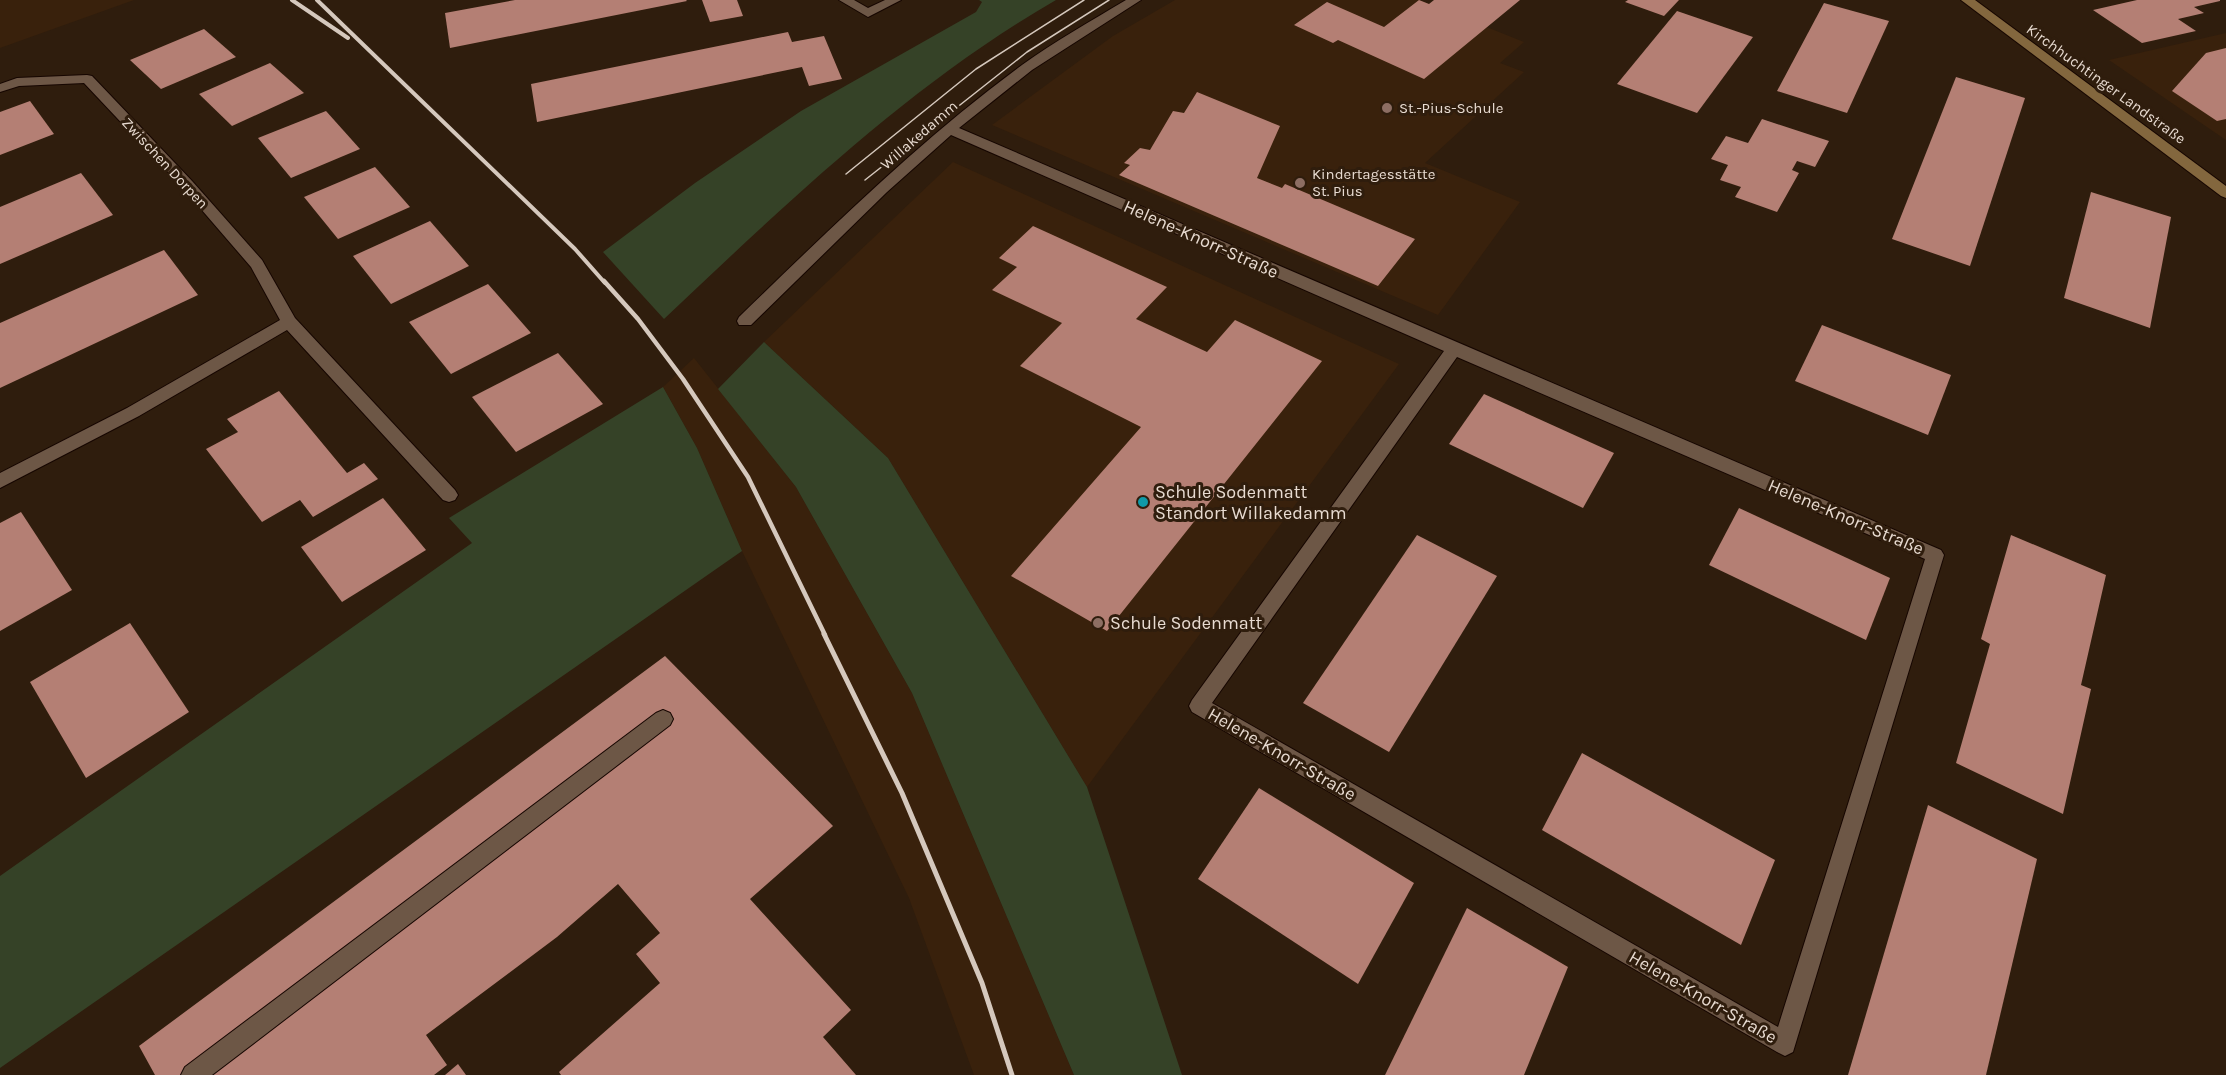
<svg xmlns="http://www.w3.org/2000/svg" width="2226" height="1075" viewBox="0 0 2226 1075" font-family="Karla,sans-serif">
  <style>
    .built { fill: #39210c }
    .green { fill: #354227 }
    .building { fill: #b47f74 }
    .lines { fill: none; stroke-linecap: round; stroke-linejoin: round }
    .lane-casing { stroke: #160600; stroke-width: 2 }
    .street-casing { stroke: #160600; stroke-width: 2 }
    .secondary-casing { stroke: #160600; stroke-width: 2 }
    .lane { fill: #6d5746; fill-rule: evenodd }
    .street { fill: #6d5746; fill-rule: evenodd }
    .secondary { fill: #83673e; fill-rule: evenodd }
    .tram { stroke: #d5c8bd; stroke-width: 1.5 }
    .rail-far2 { stroke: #d5c8bd; stroke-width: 4 }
    .rail-far1 { stroke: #d5c8bd; stroke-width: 4.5 }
    .rail { stroke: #d5c8bd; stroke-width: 5 }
    .education-dot { fill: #8d6e63; stroke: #2f1d0d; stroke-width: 2 }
    .culture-dot { fill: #0f9aa8; stroke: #2f1d0d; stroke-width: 2 }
    .labels { text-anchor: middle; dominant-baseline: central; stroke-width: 6; stroke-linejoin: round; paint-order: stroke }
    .far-street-label { font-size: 15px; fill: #e8dbd1; stroke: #2f1d0d }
    .far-poi-label { font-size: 15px; fill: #e8dbd1; stroke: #2f1d0d; text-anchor: start }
    .street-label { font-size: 18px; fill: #e8dbd1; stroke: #2f1d0d }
    .poi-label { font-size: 18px; fill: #e8dbd1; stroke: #2f1d0d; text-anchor: start }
  </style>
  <rect width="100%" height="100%" fill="#2f1d0d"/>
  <!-- built -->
  <g class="built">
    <polygon points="0,0 134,0 0,48"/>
    <polygon points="1175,0 1419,0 1524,42 1500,63 1524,72 1425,163 1520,202 1438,315 992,125 1113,36"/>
    <polygon points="2226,33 2226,140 2109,60"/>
    <polygon points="953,162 1399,364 1087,787 888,458 764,342"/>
    <polygon points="694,358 796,487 912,693 1074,1075 974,1075 909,898 742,551 697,448 663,387"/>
  </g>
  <!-- green -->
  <g class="green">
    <path d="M 979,0 L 1056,0 C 910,84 786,204 664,319 L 603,252 L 695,183 L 801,111 L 976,12 L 982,2 Z"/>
    <polygon points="764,342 888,458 1087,787 1182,1075 1074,1075 912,693 796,487 718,389"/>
    <polygon points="663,387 697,448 742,551 0,1068 0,876 472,543 449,518"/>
  </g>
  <!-- building -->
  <g class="building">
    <polygon points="515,0 686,0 687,1 450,48 445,13"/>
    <polygon points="702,0 737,0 743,16 710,22"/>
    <polygon points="1419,0 1429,4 1434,0 1520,0 1424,79 1338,40 1333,43 1294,25 1327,2 1384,27"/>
    <polygon points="1628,0 1679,0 1664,16 1625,2"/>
    <polygon points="2137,0 2220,0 2220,1 2194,7 2204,13 2178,19 2196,31 2142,43 2093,10"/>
    <polygon points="1824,3 1889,21 1847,113 1777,91"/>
    <polygon points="1677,11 1753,37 1697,113 1617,84"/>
    <polygon points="204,29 236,57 161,89 130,60"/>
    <polygon points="788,32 792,42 824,36 842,79 809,86 802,67 537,122 531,84"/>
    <polygon points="2226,48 2226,119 2217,121 2172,91 2206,53"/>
    <polygon points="270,63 304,93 232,126 199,94"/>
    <polygon points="1956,77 2025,98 1970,266 1892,239"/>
    <polygon points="1197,92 1280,126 1257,178 1282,188 1285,184 1415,239 1378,286 1119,175 1130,165 1124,163 1140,148 1150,150 1173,111 1184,113"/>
    <polygon points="30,101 54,134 0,155 0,112"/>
    <polygon points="326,111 360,149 291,178 258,138"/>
    <polygon points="1762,119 1829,141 1815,167 1797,161 1792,170 1799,173 1777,212 1735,197 1741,187 1720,180 1728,165 1711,159 1726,136 1748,143"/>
    <polygon points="375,167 410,207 338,239 304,197"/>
    <polygon points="81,173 113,215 0,264 0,207"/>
    <polygon points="2091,192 2171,217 2150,328 2064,298"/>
    <polygon points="430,221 469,266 391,304 353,256"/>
    <polygon points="1033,226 1167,287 1136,319 1207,352 1235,320 1322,361 1107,631 1011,576 1141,427 1020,366 1062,323 992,290 1017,267 999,258"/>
    <polygon points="164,250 198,295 0,388 0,323"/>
    <polygon points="488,284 531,333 451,374 409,322"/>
    <polygon points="1822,325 1951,375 1928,435 1795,381"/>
    <polygon points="558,353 603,404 516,452 472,397"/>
    <polygon points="279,391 347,473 364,463 378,479 313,517 300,500 262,522 206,449 238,432 227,419"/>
    <polygon points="1484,394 1614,453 1583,508 1449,444"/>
    <polygon points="383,498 426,550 342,602 301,547"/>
    <polygon points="1739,508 1890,578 1866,640 1709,565"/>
    <polygon points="21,512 72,590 0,631 0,523"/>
    <polygon points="1417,535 1497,576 1389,752 1303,703"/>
    <polygon points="2011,535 2106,575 2081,685 2091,689 2063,814 1956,763 1990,644 1981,639"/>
    <polygon points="130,623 189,712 86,778 30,682"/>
    <polygon points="665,656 833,826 750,899 851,1010 823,1037 856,1075 561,1075 559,1072 660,983 636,954 660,933 618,884 557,937 426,1035 447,1065 434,1075 155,1075 139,1046"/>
    <polygon points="1582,753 1775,860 1741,945 1542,830"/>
    <polygon points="1259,788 1414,883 1358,984 1198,879"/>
    <polygon points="1928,805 2037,859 1986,1075 1848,1075"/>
    <polygon points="1467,908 1568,967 1524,1075 1385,1075"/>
    <polygon points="458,1064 466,1075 445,1075"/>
  </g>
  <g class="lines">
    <!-- lane casing -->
    <g class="lane-casing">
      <polygon id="lane" points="663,710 670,713 673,719 670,725 212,1075 181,1075 185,1067 656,713"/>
    </g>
    <!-- street casing -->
    <g class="street-casing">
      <g id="street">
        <polygon points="839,0 854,0 868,8 885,0 901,0 868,17"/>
        <path d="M 1126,0 L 1141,0 L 1032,70 L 959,128 L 1941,550 L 1944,555 L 1793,1052 L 1785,1056 L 1777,1052 L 1192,712 L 1189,706 L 1192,700 L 1444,351 L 951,135 L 887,192 L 751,325 L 739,325 L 737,321 L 739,317 C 830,229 920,140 1022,65 C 1055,41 1091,21 1126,0 ZM 1457,357 L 1925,559 L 1778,1027 L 1212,703 Z"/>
        <polygon points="87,75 92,76 192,181 262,260 295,318 455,490 458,495 455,500 449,502 443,500 287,330 139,416 0,488 0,473 127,408 280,320 251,267 182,187 84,83 19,86 0,92 0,84 17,78"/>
      </g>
    </g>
    <!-- secondary casing -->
    <g class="secondary-casing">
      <polygon id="secondary" points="1961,0 1975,0 2226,186 2226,198 2221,196"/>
    </g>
    <!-- lane -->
    <use href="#lane" class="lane"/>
    <!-- street -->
    <use href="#street" class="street"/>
    <!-- secondary -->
    <use href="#secondary" class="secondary"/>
    <!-- tram -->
    <g class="tram">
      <polyline points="846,174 976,69 1084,0"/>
      <polyline points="865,180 1027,52 1109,0"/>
    </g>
    <!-- rail-far2 -->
    <g class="rail-far2">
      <polyline points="292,0 348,38"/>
      <polyline points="317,0 575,249 605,283"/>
    </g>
    <!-- rail-far1 -->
    <polyline class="rail-far1" points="604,281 638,319 683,379 748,477 825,635"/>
    <!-- rail -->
    <polyline class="rail" points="824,634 902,793 982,983 1012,1075"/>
  </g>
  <!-- markers -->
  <g class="education-dot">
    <circle cx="1387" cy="108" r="6"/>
    <circle cx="1300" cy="183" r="6"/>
    <circle cx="1098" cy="623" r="6"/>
  </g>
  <circle class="culture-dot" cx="1143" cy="502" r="6"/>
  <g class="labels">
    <!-- far-street labels -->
    <g class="far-street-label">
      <text transform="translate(2106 84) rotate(36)">Kirchhuchtinger Landstraße</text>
      <text transform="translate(919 135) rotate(-41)">Willakedamm</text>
      <text transform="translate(165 163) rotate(47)">Zwischen Dorpen</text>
    </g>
    <!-- far-poi labels -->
    <g class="far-poi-label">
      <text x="1399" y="108">St.-Pius-Schule</text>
      <text x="1312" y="174">Kindertagesstätte<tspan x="1312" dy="17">St. Pius</tspan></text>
    </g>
    <!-- street labels -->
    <g class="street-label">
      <text transform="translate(1201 239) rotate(24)">Helene-Knorr-Straße</text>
      <text transform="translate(1846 517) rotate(23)">Helene-Knorr-Straße</text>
      <text transform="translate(1282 754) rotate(30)">Helene-Knorr-Straße</text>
      <text transform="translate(1703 997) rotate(30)">Helene-Knorr-Straße</text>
    </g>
    <!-- poi labels -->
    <g class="poi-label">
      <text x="1155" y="492">Schule Sodenmatt<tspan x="1155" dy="21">Standort Willakedamm</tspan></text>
      <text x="1110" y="623">Schule Sodenmatt</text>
    </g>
  </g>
</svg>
